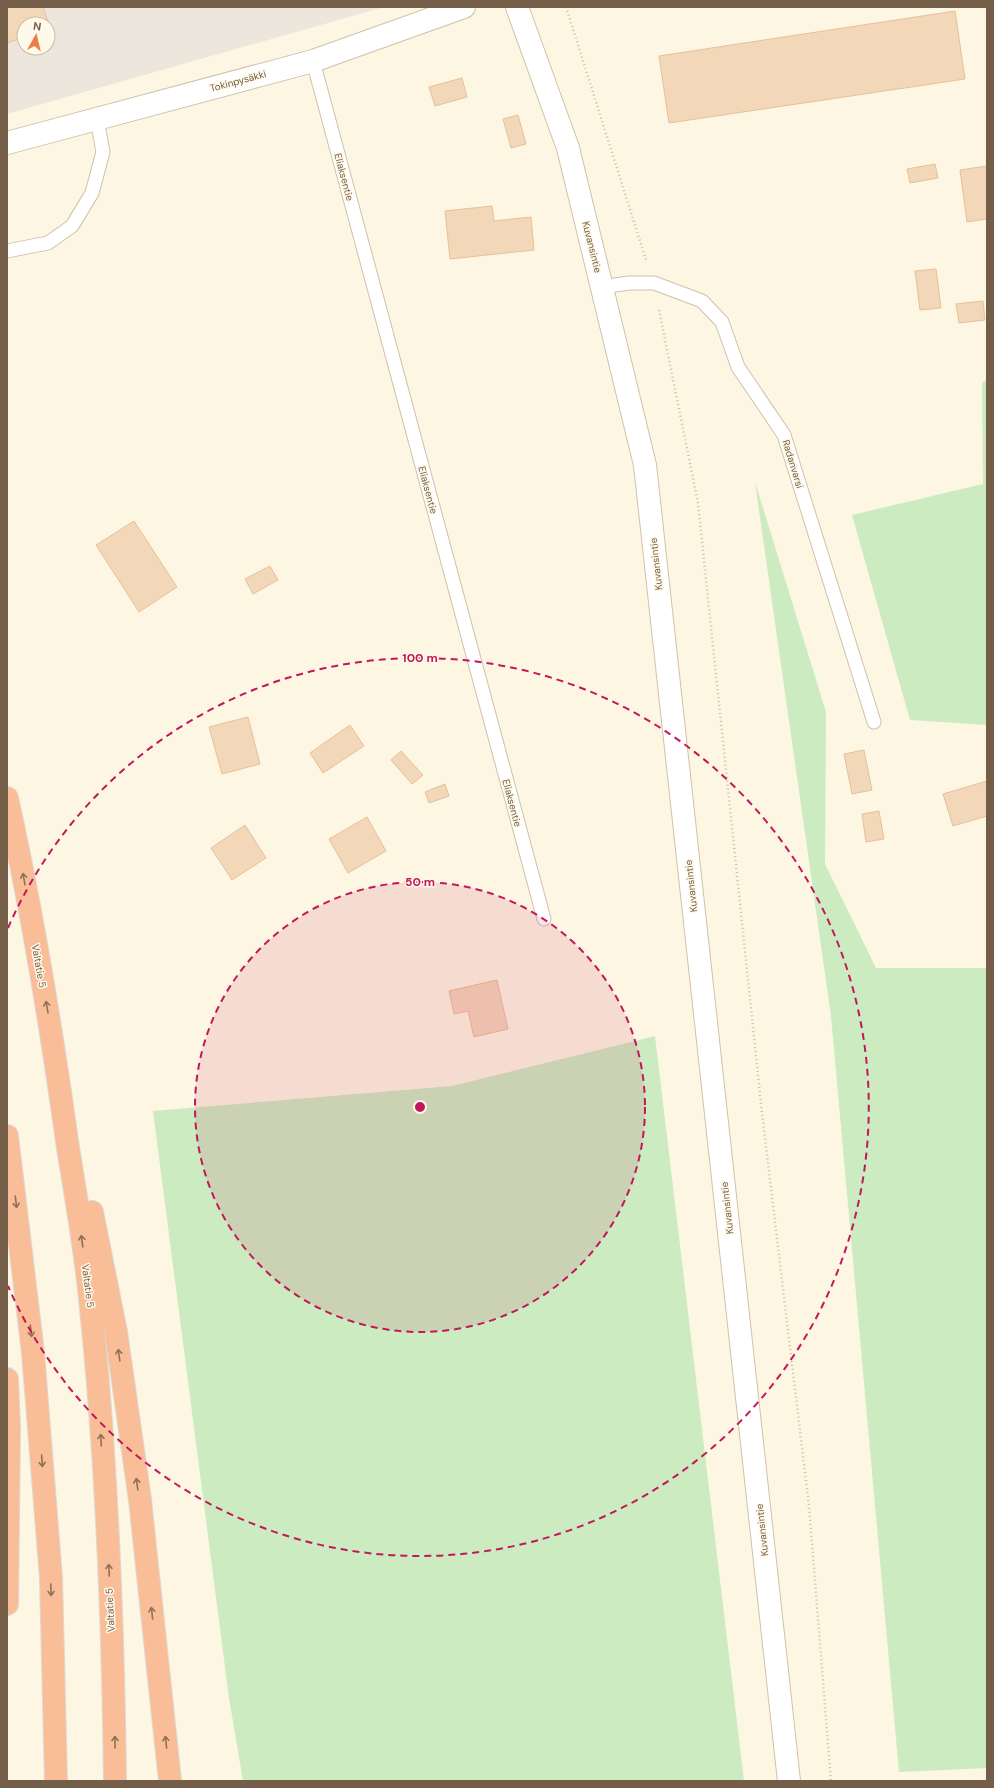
<svg xmlns="http://www.w3.org/2000/svg" width="994" height="1788" viewBox="0 0 994 1788" font-family="'DM Sans',sans-serif">
  <style>
    .industrial { fill: #ece6dd; fill-rule: evenodd }
    .green { fill: #ccebc0 }
    .building { fill: #f3d7b9; stroke: #e6c099 }
    .lines { fill: none; stroke-linecap: round; stroke-linejoin: round }
    .lane-casing { stroke: #d0c1ac; stroke-width: 15 }
    .street-casing { stroke: #d0c1ac; stroke-width: 24 }
    .secondary-casing { stroke: #d3c1a8; stroke-width: 24 }
    .highway-casing { stroke: #ded8d3; stroke-width: 24 }
    .path { stroke: #d8bb9c; stroke-width: 2.5; stroke-dasharray: 1 3; stroke-linecap: butt }
    .lane { stroke: #fff; stroke-width: 13 }
    .street { stroke: #fff; stroke-width: 22 }
    .secondary { stroke: #fff; stroke-width: 22 }
    .highway { stroke: #f9bd97; stroke-width: 22 }
    .oneway { stroke: #8f7158 }
    .ring { fill: none; stroke: #c2185b; stroke-width: 2; stroke-dasharray: 7 5 }
    .labels { text-anchor: middle; dominant-baseline: central; stroke-width: 3; stroke-linejoin: round; paint-order: stroke }
    .street-label { font-size: 10px; fill: #755e48; stroke: #fff9e9 }
    .centre { fill: #c2185b; stroke: #fff9e9; stroke-width: 2 }
    .ring-label { font-size: 12px; text-anchor: middle; font-weight: bold; fill: #c2185b; stroke: #fff9e9; stroke-width: 3; stroke-linejoin: round; paint-order: stroke }
  </style>
  <rect width="100%" height="100%" fill="#fdf6e2"/>
  <!-- industrial -->
  <path class="industrial" d="M 7,7 L 384,7 L 7,114 ZM 24,24 L 48,24 L 48,48 L 24,48 Z"/>
  <!-- green -->
  <g class="green">
    <polygon points="987,379 987,725 910,720 852,515 983,484 982,383"/>
    <polygon points="755,482 826,712 825,864 876,968 987,968 987,1768 899,1772 831,1016"/>
    <polygon points="655,1036 744,1781 243,1781 229,1698 153,1111 452,1086"/>
  </g>
  <!-- building -->
  <g class="building">
    <polygon points="7,7 43,7 50,28 48,28 48,24 24,24 24,37 7,43"/>
    <polygon points="955,11 965,79 669,123 659,56"/>
    <polygon points="462,78 467,97 435,106 429,87"/>
    <polygon points="518,115 526,144 511,148 503,119"/>
    <polygon points="935,164 938,178 910,183 907,169"/>
    <polygon points="987,166 987,219 967,222 960,170"/>
    <polygon points="492,206 494,221 531,217 534,250 450,259 445,211"/>
    <polygon points="936,269 941,308 920,310 915,271"/>
    <polygon points="983,301 985,320 959,323 956,304"/>
    <polygon points="134,521 177,587 139,612 96,545"/>
    <polygon points="270,566 278,580 253,594 245,579"/>
    <polygon points="248,717 260,764 222,774 209,727"/>
    <polygon points="350,725 364,746 323,773 310,753"/>
    <polygon points="864,750 872,790 852,794 844,754"/>
    <polygon points="401,751 423,775 412,784 391,760"/>
    <polygon points="987,781 987,816 953,826 943,794"/>
    <polygon points="445,784 449,796 429,803 425,792"/>
    <polygon points="879,811 884,839 866,842 862,814"/>
    <polygon points="367,817 386,851 348,873 329,839"/>
    <polygon points="245,825 266,858 232,880 211,848"/>
    <polygon points="497,980 508,1029 474,1037 468,1011 454,1014 449,991"/>
  </g>
  <g class="lines">
    <!-- lane casing -->
    <g class="lane-casing">
      <g id="lane">
        <polyline points="313,61 544,919"/>
        <polyline points="7,251 48,243 72,226 92,193 103,152 97,119"/>
        <polyline points="601,287 629,283 654,283 702,301 722,322 738,367 784,435 874,722"/>
      </g>
    </g>
    <!-- street casing -->
    <g class="street-casing">
      <polyline id="street" points="7,143 313,61 464,7"/>
    </g>
    <!-- secondary casing -->
    <g class="secondary-casing">
      <polyline id="secondary" points="517,7 568,148 645,465 789,1781"/>
    </g>
    <!-- highway casing -->
    <g class="highway-casing">
      <g id="highway">
        <path d="M 7,798 C 32,911 51,1026 67,1141 C 75,1193 85,1246 90,1299 C 107,1458 113,1620 115,1781"/>
        <polyline points="7,1136 33,1353 51,1578 56,1781"/>
        <polyline points="92,1212 116,1332 140,1500 170,1781"/>
        <polyline points="7,1379 9,1428 7,1604"/>
      </g>
    </g>
    <!-- path -->
    <g class="path">
      <polyline points="566,7 646,260"/>
      <polyline points="659,310 698,503 762,1113 809,1506 831,1781"/>
    </g>
    <!-- lane -->
    <use href="#lane" class="lane"/>
    <!-- street -->
    <use href="#street" class="street"/>
    <!-- secondary -->
    <use href="#secondary" class="secondary"/>
    <!-- highway -->
    <use href="#highway" class="highway"/>
  </g>
  <!-- one-way arrows -->
  <defs><path id="oneway-shaft" d="M-6 0H5M1.5-3L5.5 0L1.5 3" fill="none" stroke-width="1.6" stroke-linecap="round" stroke-linejoin="round"/></defs>
  <g class="oneway">
    <use href="#oneway-shaft" transform="translate(24 879) rotate(-100)"/>
    <use href="#oneway-shaft" transform="translate(47 1007) rotate(-100)"/>
    <use href="#oneway-shaft" transform="translate(16 1202) rotate(83)"/>
    <use href="#oneway-shaft" transform="translate(82 1241) rotate(-98)"/>
    <use href="#oneway-shaft" transform="translate(31 1331) rotate(83)"/>
    <use href="#oneway-shaft" transform="translate(119 1355) rotate(-98)"/>
    <use href="#oneway-shaft" transform="translate(101 1440) rotate(-93)"/>
    <use href="#oneway-shaft" transform="translate(42 1461) rotate(86)"/>
    <use href="#oneway-shaft" transform="translate(137 1484) rotate(-98)"/>
    <use href="#oneway-shaft" transform="translate(109 1570) rotate(-93)"/>
    <use href="#oneway-shaft" transform="translate(51 1590) rotate(88)"/>
    <use href="#oneway-shaft" transform="translate(152 1613) rotate(-96)"/>
    <use href="#oneway-shaft" transform="translate(115 1742) rotate(-91)"/>
    <use href="#oneway-shaft" transform="translate(166 1742) rotate(-96)"/>
  </g>
  <!-- distance rings -->
  <circle cx="420" cy="1107" r="225" fill="#c2185b" fill-opacity=".12"/>
  <g class="ring">
    <circle cx="420" cy="1107" r="225"/>
    <path d="M8 928A449 449 0 1 1 8 1286"/>
  </g>
  <g class="labels">
    <!-- street labels -->
    <g class="street-label">
      <text transform="translate(238 81) rotate(-15)">Tokinpysäkki</text>
      <text transform="translate(344 177) rotate(75)">Eliaksentie</text>
      <text transform="translate(592 247) rotate(76)">Kuvansintie</text>
      <text transform="translate(793 464) rotate(73)">Radanvarsi</text>
      <text transform="translate(428 490) rotate(75)">Eliaksentie</text>
      <text transform="translate(656 564) rotate(-96)">Kuvansintie</text>
      <text transform="translate(512 803) rotate(75)">Eliaksentie</text>
      <text transform="translate(691 886) rotate(-96)">Kuvansintie</text>
      <text transform="translate(39 966) rotate(80)">Valtatie 5</text>
      <text transform="translate(727 1208) rotate(-96)">Kuvansintie</text>
      <text transform="translate(88 1286) rotate(83)">Valtatie 5</text>
      <text transform="translate(762 1530) rotate(-96)">Kuvansintie</text>
      <text transform="translate(110 1610) rotate(-93)">Valtatie 5</text>
    </g>
  </g>
  <circle cx="420" cy="1107" r="6" class="centre"/>
  <g class="ring-label">
    <text x="420" y="662">100 m</text>
    <text x="420" y="886">50 m</text>
  </g>
  <!-- border -->
  <rect width="994" height="1788" fill="none" stroke="#755e48" stroke-width="16"/>
  <!-- north arrow -->
  <g transform="translate(36 36) rotate(8)"><circle r="19" fill="#fff9e9" stroke="#c8bba9"/>
  <path d="M0-3L7 15L0 10L-7 15Z" fill="#ea7e44"/>
  <text y="-6" font-size="11" font-weight="bold" text-anchor="middle" fill="#755e48">N</text>
  </g>
</svg>
